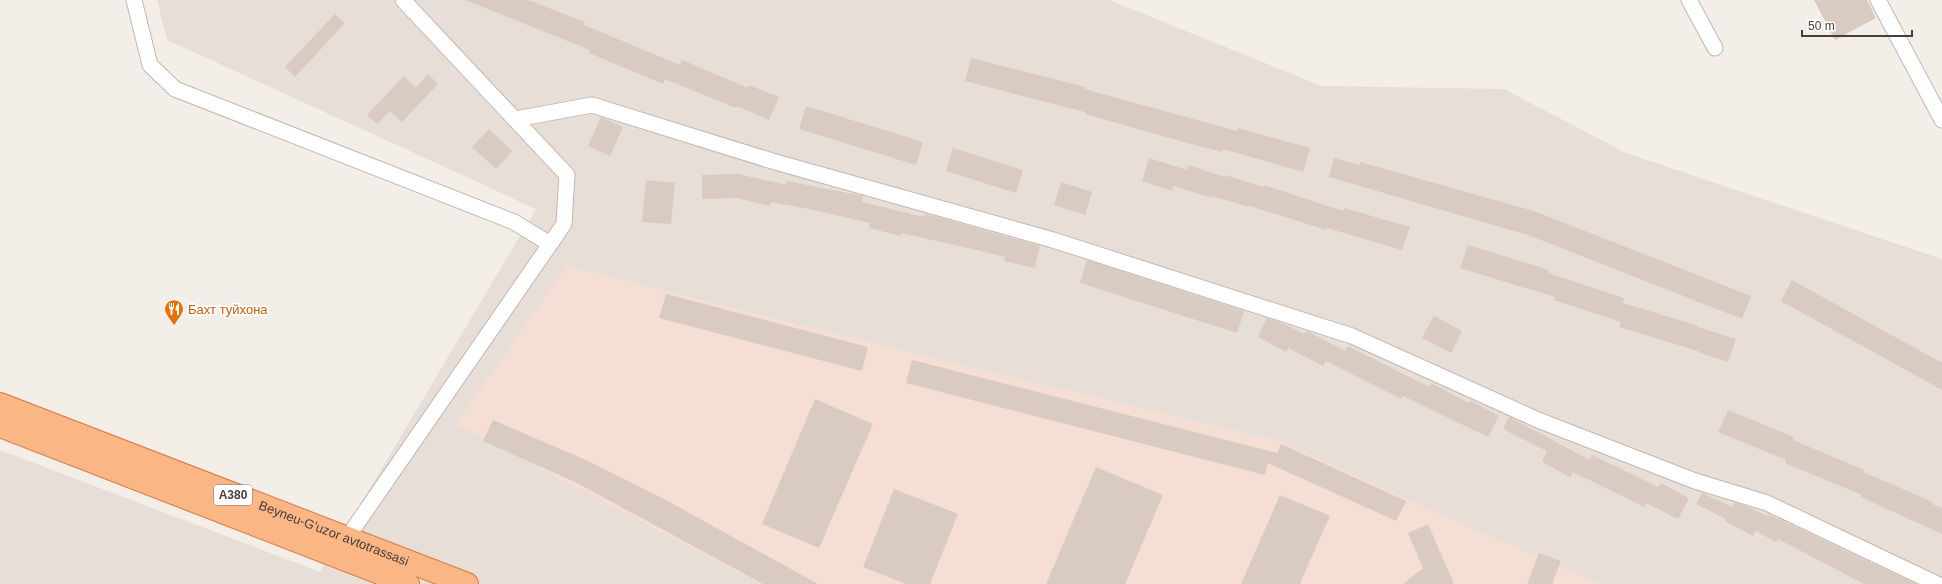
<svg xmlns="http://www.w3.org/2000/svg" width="1942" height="584" viewBox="0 0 1942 584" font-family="Helvetica,sans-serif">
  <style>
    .residential { fill: #e8ded8 }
    .commercial { fill: #f5dfd5 }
    .building { fill: #d9cac2 }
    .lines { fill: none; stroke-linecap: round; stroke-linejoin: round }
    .minor-casing { stroke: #c3b6af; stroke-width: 17 }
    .trunk-casing { stroke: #da773e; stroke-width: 24 }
    .minor { stroke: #fff; stroke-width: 15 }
    .trunk { stroke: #fbb685; stroke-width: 22 }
    .labels { text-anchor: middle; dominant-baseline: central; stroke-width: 3.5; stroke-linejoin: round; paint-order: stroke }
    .shield { fill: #fff; stroke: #7f7774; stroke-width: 1 }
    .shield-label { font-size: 12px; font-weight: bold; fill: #483d38 }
    .food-label { font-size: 13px; fill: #c56008; stroke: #fff; text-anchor: start }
    .street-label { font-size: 13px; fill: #483d38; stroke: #fff }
  </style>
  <rect width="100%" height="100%" fill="#f4eee9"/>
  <!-- residential -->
  <polygon class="residential" points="157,0 1109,0 1322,86 1504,89 1626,153 1942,259 1942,584 0,584 0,450 320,572 536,209 167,40"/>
  <!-- commercial -->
  <polygon class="commercial" points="567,266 908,352 1279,441 1462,524 1600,584 761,584 456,424"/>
  <!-- building -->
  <g class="building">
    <polygon points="465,0 528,0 585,22 584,25 680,65 682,60 748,88 749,85 779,97 769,120 737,106 736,108 665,79 663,84 589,53 590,50"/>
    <polygon points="1814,0 1867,0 1876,18 1835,40"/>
    <polygon points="335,14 345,23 295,77 285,67"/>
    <polygon points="971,58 1085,87 1084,89 1237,131 1238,128 1310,148 1303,172 1223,149 1223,152 1191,144 1085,114 1085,112 965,81"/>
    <polygon points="428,74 438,84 402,122 390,111 377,124 367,115 404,76 416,88"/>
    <polygon points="806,106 923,142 916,165 799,129"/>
    <polygon points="601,117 623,127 610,156 588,146"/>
    <polygon points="489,129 512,151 496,169 472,147"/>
    <polygon points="953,148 1023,170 1016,193 946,171"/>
    <polygon points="1149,158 1187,170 1188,165 1225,177 1226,175 1263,187 1264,185 1343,211 1344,208 1410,227 1402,250 1327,228 1326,230 1250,206 1249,207 1212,196 1212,198 1174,186 1172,191 1142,181"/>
    <polygon points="1334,158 1359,165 1360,162 1534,211 1751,296 1742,319 1528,235 1329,177"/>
    <polygon points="738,174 786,185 787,181 863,196 862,202 924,217 925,214 934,216 1040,246 1035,268 1004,261 1005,257 968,248 901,233 901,236 869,228 870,223 814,210 771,202 770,206 736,198 702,199 702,175"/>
    <polygon points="646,180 675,183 671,224 642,222"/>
    <polygon points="1061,182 1092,192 1085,215 1054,205"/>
    <polygon points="1468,245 1549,270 1548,273 1624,298 1623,303 1699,326 1698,327 1736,339 1728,362 1698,352 1698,351 1619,327 1621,322 1554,300 1555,297 1460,268"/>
    <polygon points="1087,260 1244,311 1237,333 1080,283"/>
    <polygon points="1792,280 1942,363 1942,390 1781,301"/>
    <polygon points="666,294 868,347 862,371 659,318"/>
    <polygon points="1434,316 1462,331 1451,353 1422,338"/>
    <polygon points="1267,318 1284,324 1304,334 1306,331 1307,331 1345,351 1348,346 1429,387 1431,383 1469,403 1471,401 1499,416 1488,437 1403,396 1401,399 1326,361 1323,366 1288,348 1286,352 1258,337"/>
    <polygon points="912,360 1277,453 1281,444 1406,501 1396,521 1268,463 1265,475 906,383"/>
    <polygon points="815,399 873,424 819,548 762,524"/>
    <polygon points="1728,410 1794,437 1793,440 1864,470 1863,472 1933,502 1932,504 1942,508 1942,534 1861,497 1862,495 1785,463 1786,460 1718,432"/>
    <polygon points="1509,417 1590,460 1592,455 1658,487 1661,483 1689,498 1678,519 1646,503 1644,507 1573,472 1570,477 1542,462 1547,451 1503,429"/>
    <polygon points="493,420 588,461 666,500 818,584 763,584 577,483 483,441"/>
    <polygon points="1096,467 1163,495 1125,584 1046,584"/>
    <polygon points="894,489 958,514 930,584 906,584 863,567"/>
    <polygon points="1702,493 1732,507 1734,502 1751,508 1767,516 1768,514 1916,584 1864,584 1778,539 1776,542 1756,531 1753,536 1725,521 1726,519 1696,504"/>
    <polygon points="1280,495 1330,516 1308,565 1300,584 1241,584"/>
    <polygon points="1428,524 1454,584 1403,584 1423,568 1408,533"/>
    <polygon points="1539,553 1561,561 1552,584 1527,584"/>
  </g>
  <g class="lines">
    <!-- minor casing -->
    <g class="minor-casing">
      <g id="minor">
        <polyline points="134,0 150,65 175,89 514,222 550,244"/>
        <polyline points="1689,0 1715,48"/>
        <polyline points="1878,0 1942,120"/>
        <polyline points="516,119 592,105 772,161 1053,240 1352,336 1538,420 1695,481 1767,503 1937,584"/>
        <polyline points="347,538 564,224 567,175 403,0"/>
      </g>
    </g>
    <!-- trunk casing -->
    <g class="trunk-casing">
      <g id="trunk">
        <path id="s1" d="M 0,404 L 467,584"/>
        <polyline points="0,426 408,584"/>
      </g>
    </g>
    <!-- minor -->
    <use href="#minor" class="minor"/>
    <!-- trunk -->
    <use href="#trunk" class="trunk"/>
  </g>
  <!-- icons -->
  <defs>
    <g id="restaurant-pin" transform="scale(1)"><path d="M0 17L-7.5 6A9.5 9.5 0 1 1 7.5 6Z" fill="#e8710a" stroke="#fff"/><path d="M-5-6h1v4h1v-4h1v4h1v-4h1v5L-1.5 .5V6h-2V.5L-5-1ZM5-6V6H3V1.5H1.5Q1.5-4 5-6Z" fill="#fff"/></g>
  </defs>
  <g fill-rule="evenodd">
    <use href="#restaurant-pin" x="174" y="309"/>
  </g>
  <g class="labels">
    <!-- shield labels -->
    <rect class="shield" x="214" y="485" width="38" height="20" rx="3"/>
    <g class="shield-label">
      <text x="233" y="495">A380</text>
    </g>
    <!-- food labels -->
    <g class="food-label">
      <text x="188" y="309">Бахт туйхона</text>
    </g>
    <!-- street labels -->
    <g class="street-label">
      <text stroke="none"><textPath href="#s1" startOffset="358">Beyneu-G'uzor avtotrassasi</textPath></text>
    </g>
  </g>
  <!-- scale -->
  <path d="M1802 30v6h110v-6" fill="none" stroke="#483d38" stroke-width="2"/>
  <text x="1808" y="30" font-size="12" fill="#483d38" stroke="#ffffff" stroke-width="3" paint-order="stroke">50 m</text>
</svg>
